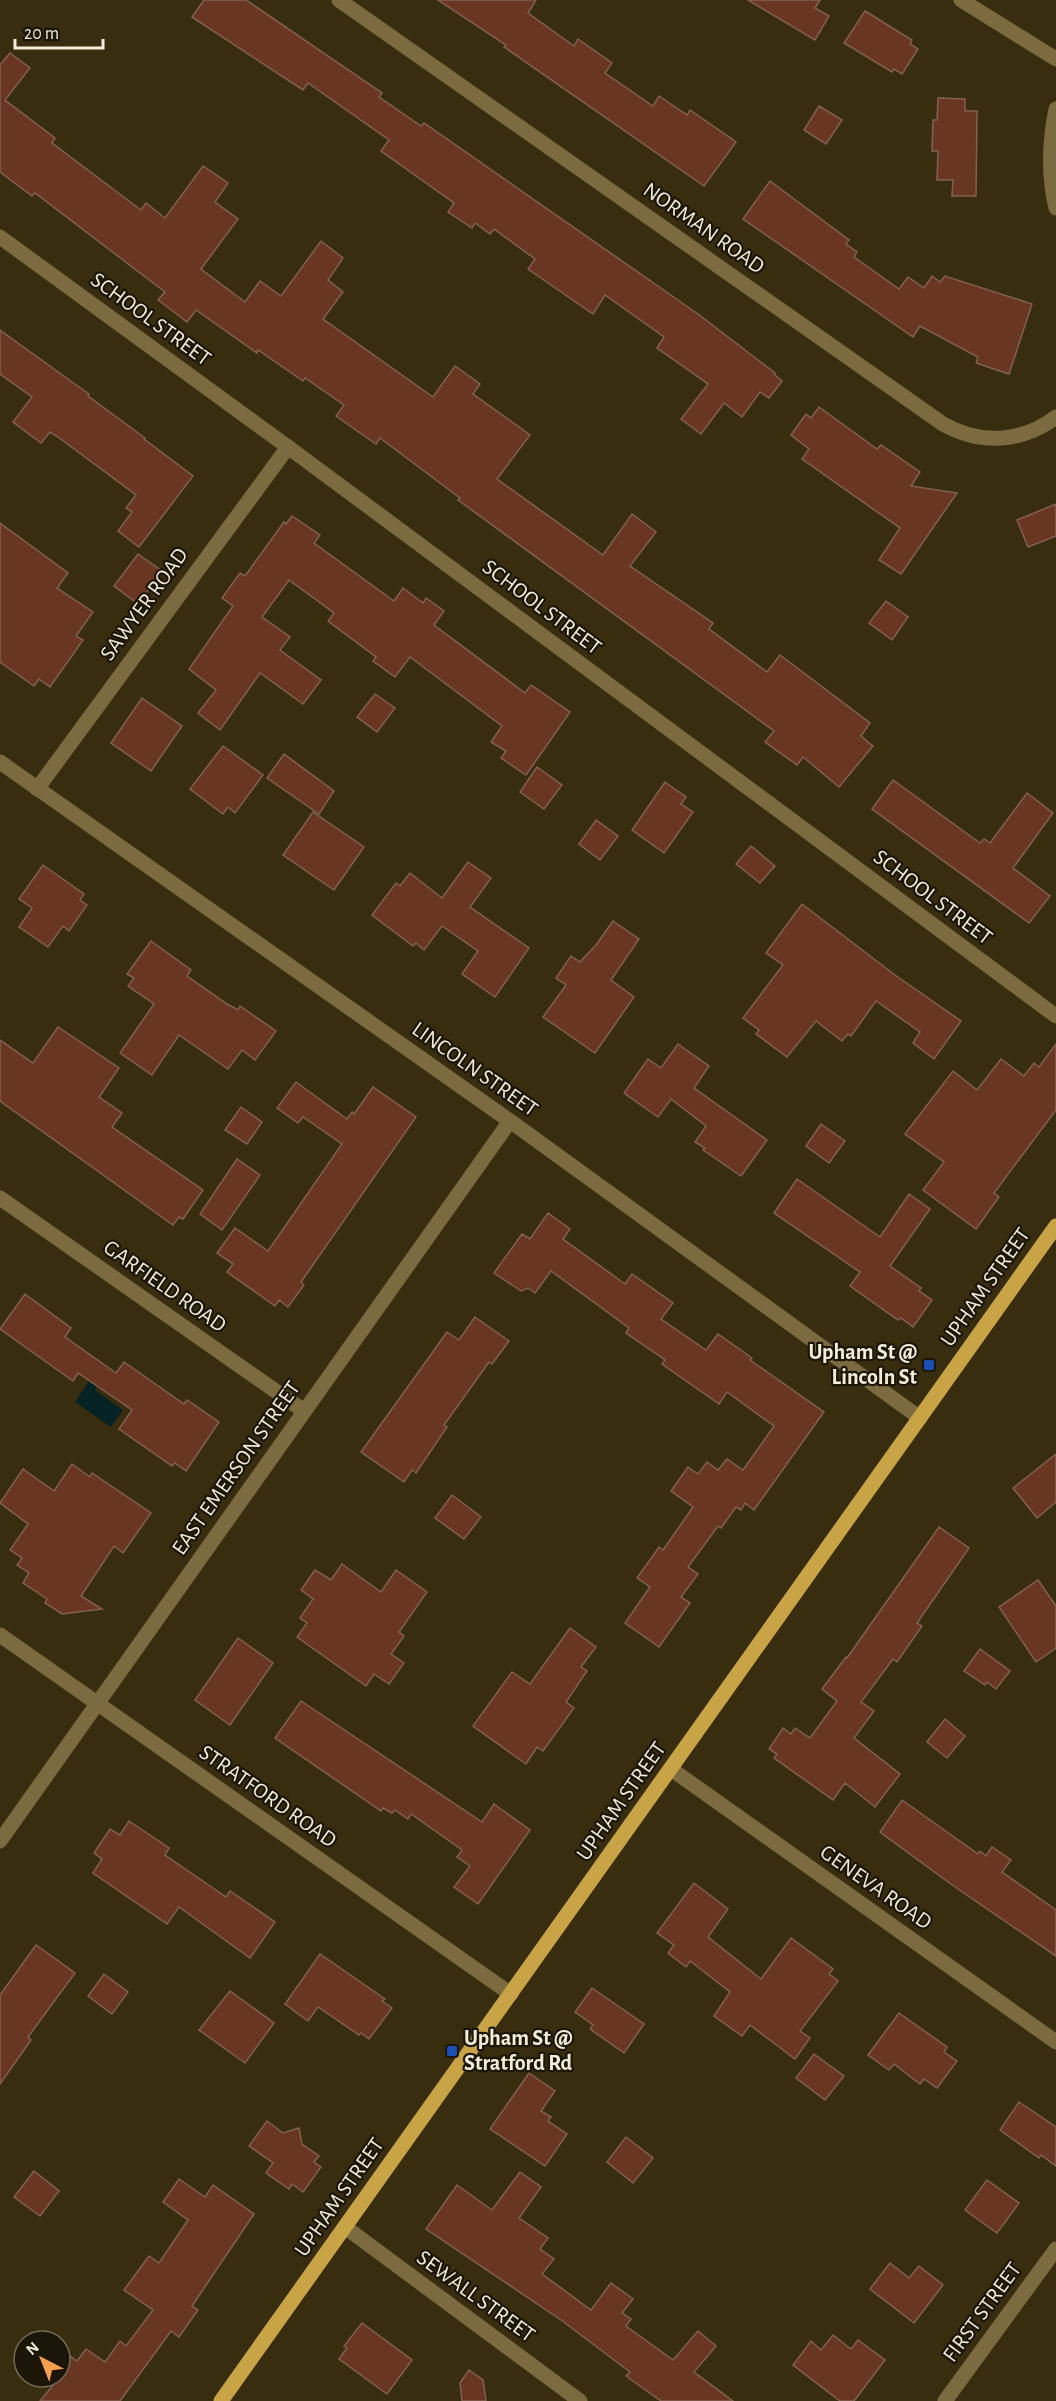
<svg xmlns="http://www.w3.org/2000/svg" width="1056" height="2401" viewBox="0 0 1056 2401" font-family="'Alegreya Sans',sans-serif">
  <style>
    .water { fill: #072224 }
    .building { fill: #693621; stroke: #826053; stroke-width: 1.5 }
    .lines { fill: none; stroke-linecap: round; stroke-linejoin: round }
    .minor { stroke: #7c6a40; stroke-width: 15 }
    .major { stroke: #c8a447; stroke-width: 15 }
    .transit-dot { fill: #1a4fb4; stroke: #1c1609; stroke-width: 2 }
    .labels { text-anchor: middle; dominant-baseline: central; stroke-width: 4.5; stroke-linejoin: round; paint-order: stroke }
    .street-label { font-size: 22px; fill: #f4eddb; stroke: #1c1609 }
    .poi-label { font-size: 22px; font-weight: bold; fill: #f4eddb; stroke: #1c1609; text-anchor: end }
  </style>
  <rect width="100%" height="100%" fill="#392d0f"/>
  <!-- water -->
  <polygon class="water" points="89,1381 97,1386 95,1390 123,1410 111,1427 75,1402"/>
  <!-- building -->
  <g class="building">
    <polygon points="204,0 246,0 382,93 379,97 421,126 424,123 698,314 775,373 774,374 782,381 769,398 760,392 742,417 724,403 701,434 681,419 708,384 657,348 664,337 605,295 593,314 528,269 535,259 494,229 490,234 475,223 472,228 448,212 454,203 381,151 389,140 308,83 303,90 192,17"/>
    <polygon points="438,0 536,0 528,13 574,46 578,39 612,63 605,73 653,106 659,96 687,115 690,110 736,142 704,186 504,47 506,45"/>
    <polygon points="748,0 820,0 815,8 829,16 815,40"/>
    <polygon points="865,11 912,40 910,44 918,49 902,74 894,69 892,72 844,43"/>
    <polygon points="10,53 30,68 5,100 55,138 52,143 141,210 146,203 165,218 203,166 228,183 215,202 238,219 201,269 245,302 260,281 281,296 321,241 343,258 328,280 343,292 323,319 433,397 455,366 480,384 473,394 530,435 497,479 603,555 632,514 656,532 630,566 713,623 709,629 767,672 780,655 870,723 861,736 873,746 839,787 803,757 797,765 765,742 774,731 458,500 460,498 380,438 376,444 336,416 344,405 305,378 303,381 258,350 257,353 196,310 187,322 158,300 165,292 35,193 32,196 0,172 0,65"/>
    <polygon points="938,98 965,99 965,111 977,111 976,196 952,196 953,180 937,180 938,151 932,151 933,120 937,120"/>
    <polygon points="819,106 842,120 826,144 804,130"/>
    <polygon points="770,181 849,240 846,244 857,252 854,257 899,289 908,277 924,288 932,276 940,282 945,276 1032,304 1009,374 976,363 978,357 920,326 913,337 743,219"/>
    <polygon points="0,330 79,387 89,394 88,396 145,438 144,439 193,476 139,547 118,531 132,512 126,508 136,495 58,437 50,432 41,443 13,422 32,397 0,374"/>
    <polygon points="819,407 877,449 881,445 920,472 911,486 957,493 901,574 879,560 900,528 802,459 809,449 791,435 806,414 811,418"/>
    <polygon points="1056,504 1056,536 1028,547 1017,520"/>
    <polygon points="292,516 320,535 314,543 394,601 403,588 423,603 426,598 444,611 434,625 525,693 531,685 570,712 526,775 501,758 506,751 491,742 502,726 410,657 395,677 373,661 376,657 328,621 334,613 289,580 262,617 290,637 280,650 321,680 303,704 260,673 220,730 198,713 216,690 189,669 233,606 222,598 240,573 245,576 284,522 286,524"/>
    <polygon points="0,523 68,573 57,588 93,612 76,636 83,640 50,687 39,679 34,686 0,662"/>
    <polygon points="138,554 162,571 138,604 114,586"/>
    <polygon points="886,601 908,617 892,640 869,623"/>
    <polygon points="375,694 395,708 377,732 357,717"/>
    <polygon points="142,698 182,726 151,771 111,743"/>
    <polygon points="223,746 263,775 235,813 228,807 223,814 190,789"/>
    <polygon points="284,754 334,791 319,814 267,778"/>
    <polygon points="537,767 562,785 544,809 520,792"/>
    <polygon points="893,780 980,843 984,839 990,843 1027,793 1053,813 1013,868 1050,896 1029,923 872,809"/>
    <polygon points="665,782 686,797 681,804 693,812 664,853 632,830"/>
    <polygon points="313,812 364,847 334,890 283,855"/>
    <polygon points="596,820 618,836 600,860 579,844"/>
    <polygon points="751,846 775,866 760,883 736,864"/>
    <polygon points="468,862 491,878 470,907 529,948 495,997 462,974 478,951 442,926 424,950 416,943 413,946 372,915 396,883 400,886 410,873 442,898"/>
    <polygon points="43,865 84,894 80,900 87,905 69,931 63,926 48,947 19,927 32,908 19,899"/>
    <polygon points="802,904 895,975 961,1021 934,1059 913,1043 920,1032 876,1001 851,1036 848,1034 842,1041 816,1021 787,1057 756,1034 759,1030 743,1018 783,965 766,953"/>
    <polygon points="613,921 639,939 611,980 634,997 595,1053 543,1017 566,985 556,978 571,956 580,962 596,945"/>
    <polygon points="151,941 191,970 187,976 227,1004 238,1010 240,1006 276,1031 255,1060 242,1050 228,1069 179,1035 152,1075 120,1053 154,1004 128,986 134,978 127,974"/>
    <polygon points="58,1027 119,1068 99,1097 122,1113 112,1127 203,1190 183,1219 179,1217 173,1225 0,1101 0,1040 33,1063"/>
    <polygon points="678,1044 709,1066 694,1088 767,1140 741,1176 703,1150 705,1148 695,1142 706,1126 671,1099 658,1117 624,1093 648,1059 661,1068"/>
    <polygon points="1056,1044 1056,1110 994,1193 999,1197 976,1229 923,1190 944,1162 905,1134 953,1071 977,1090 1001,1059 1024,1076 1034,1063 1039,1067"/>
    <polygon points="296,1082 347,1119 352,1112 354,1114 373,1087 416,1117 301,1282 304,1285 288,1307 279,1300 275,1306 227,1272 233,1264 217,1253 235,1228 268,1251 342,1144 303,1117 298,1123 277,1108"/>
    <polygon points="241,1107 262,1122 247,1144 225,1130"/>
    <polygon points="821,1124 845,1141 829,1163 806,1146"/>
    <polygon points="237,1159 260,1175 222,1230 200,1214"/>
    <polygon points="797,1179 880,1237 909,1194 930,1209 890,1266 921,1288 919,1291 932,1300 913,1327 901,1318 898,1320 850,1286 860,1272 774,1213"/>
    <polygon points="548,1213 570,1229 563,1239 625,1284 632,1274 673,1303 661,1319 706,1350 718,1334 752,1358 750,1360 824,1412 754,1510 745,1503 741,1510 736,1507 721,1528 718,1526 688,1567 698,1574 681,1597 690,1603 659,1647 625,1623 650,1587 637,1578 659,1547 663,1550 693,1507 671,1491 688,1467 698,1474 707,1462 718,1470 727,1459 743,1470 774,1426 727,1392 719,1404 662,1364 665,1360 626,1333 629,1328 551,1271 535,1293 528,1288 521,1291 494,1273 522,1234 530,1239"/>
    <polygon points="25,1294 71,1328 65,1337 116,1373 124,1362 184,1404 187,1400 219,1422 186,1471 175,1463 172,1466 119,1429 132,1410 78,1373 73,1381 0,1329"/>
    <polygon points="475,1317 509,1341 492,1364 489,1362 444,1425 447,1427 416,1473 412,1470 404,1482 361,1452 447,1332 459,1340"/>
    <polygon points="1056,1454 1056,1502 1037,1518 1013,1488"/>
    <polygon points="72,1464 90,1477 92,1473 151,1513 123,1553 114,1546 81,1596 102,1609 62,1614 45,1603 47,1599 23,1583 29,1573 17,1565 22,1558 10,1550 28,1524 0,1503 23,1469 54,1491"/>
    <polygon points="452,1495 481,1517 464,1539 435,1518"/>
    <polygon points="939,1527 969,1548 917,1623 922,1626 897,1662 893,1659 861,1702 874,1711 854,1738 900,1774 875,1807 845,1783 833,1800 774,1758 777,1754 769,1749 783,1728 791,1734 795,1728 810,1738 837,1701 822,1689 846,1657 847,1658"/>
    <polygon points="342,1564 381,1592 396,1570 427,1592 399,1632 404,1636 391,1654 404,1663 389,1684 374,1674 366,1686 297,1637 307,1623 300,1618 313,1599 301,1590 315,1570 331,1580"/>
    <polygon points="1038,1580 1056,1606 1056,1648 1036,1662 999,1607"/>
    <polygon points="570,1628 596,1647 581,1667 587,1671 566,1702 574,1708 543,1751 537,1747 526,1764 473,1726 512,1672 530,1684"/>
    <polygon points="238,1638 273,1663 230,1725 195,1700"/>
    <polygon points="980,1649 1010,1671 996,1689 987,1682 985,1685 964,1671"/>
    <polygon points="301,1701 482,1822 494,1804 530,1830 478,1904 454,1887 470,1866 457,1857 462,1850 411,1814 408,1819 395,1810 392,1813 383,1808 381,1811 275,1738"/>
    <polygon points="945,1719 965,1736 947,1758 927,1742"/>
    <polygon points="902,1800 978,1854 980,1851 986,1856 992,1847 1011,1860 1002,1872 1056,1910 1056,1956 955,1887 880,1832"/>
    <polygon points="129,1821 169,1848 165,1855 226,1897 230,1891 275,1922 250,1958 179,1907 167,1924 93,1873 102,1859 94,1853 110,1829 120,1835"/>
    <polygon points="694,1883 728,1909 708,1937 761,1979 791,1938 833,1969 829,1974 838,1981 800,2031 810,2038 795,2059 750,2025 742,2036 714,2016 730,1992 690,1961 686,1967 668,1953 674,1945 657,1933"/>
    <polygon points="36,1945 75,1973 28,2037 31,2040 0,2084 0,1995"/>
    <polygon points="320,1954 385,1999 382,2001 392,2008 369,2039 361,2033 359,2035 318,2007 308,2021 285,2004"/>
    <polygon points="104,1974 128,1992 112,2014 88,1996"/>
    <polygon points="592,1988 644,2024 624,2053 590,2029 593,2025 575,2012"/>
    <polygon points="230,1991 274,2023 245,2063 199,2030"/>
    <polygon points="899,2013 947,2047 944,2052 957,2061 937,2088 924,2079 920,2084 894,2064 889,2070 868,2055"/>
    <polygon points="814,2054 844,2076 825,2100 796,2078"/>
    <polygon points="529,2073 555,2091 541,2111 551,2117 548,2121 567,2134 545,2166 490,2129"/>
    <polygon points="1019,2102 1056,2127 1056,2166 1041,2155 1039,2158 1000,2130"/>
    <polygon points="267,2121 283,2133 299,2128 302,2144 319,2156 314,2162 321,2167 303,2192 292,2184 289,2189 266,2173 273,2163 249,2146"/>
    <polygon points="626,2137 653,2158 633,2183 607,2162"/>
    <polygon points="34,2171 59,2191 40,2216 14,2197"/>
    <polygon points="520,2172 541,2187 519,2218 548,2238 540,2249 554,2259 542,2274 591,2310 611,2283 633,2299 622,2313 631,2319 626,2326 673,2360 698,2331 716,2346 694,2372 733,2401 661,2401 626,2376 630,2372 561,2320 426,2229 457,2185 492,2210"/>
    <polygon points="179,2179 205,2197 213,2185 254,2214 192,2306 198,2310 179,2337 171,2331 120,2401 40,2401 60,2377 60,2349 77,2361 86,2349 105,2362 120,2341 126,2346 153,2310 124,2290 149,2256 159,2263 188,2220 163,2202"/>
    <polygon points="987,2180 1019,2203 997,2233 965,2210"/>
    <polygon points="890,2263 909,2278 919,2266 943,2285 914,2323 870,2289"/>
    <polygon points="362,2323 412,2360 387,2394 339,2359 347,2348 344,2346"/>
    <polygon points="833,2335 851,2349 858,2340 885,2360 854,2401 840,2401 793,2365 811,2341 821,2350"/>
    <polygon points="469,2370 483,2380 486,2401 462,2401 460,2383"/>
  </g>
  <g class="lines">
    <!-- minor -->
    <g class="minor">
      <path d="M 339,0 L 943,424 C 980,445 1022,443 1056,417"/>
      <polyline points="961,0 1056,59"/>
      <path d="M 1056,109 C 1049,143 1048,175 1056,208"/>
      <polyline points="0,237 288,447 1056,1016"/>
      <polyline points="0,762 510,1121 920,1418"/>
      <polyline points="37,789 288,447"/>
      <polyline points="0,1198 304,1411"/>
      <polyline points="0,1635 511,1994"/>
      <polyline points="671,1769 1056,2042"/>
      <polyline points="0,1841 510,1121"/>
      <polyline points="345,2227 580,2401"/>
      <polyline points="945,2401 1056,2249"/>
    </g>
    <!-- major -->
    <polyline class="major" points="221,2401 1056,1226"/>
  </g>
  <!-- markers -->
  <g class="transit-dot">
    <rect x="923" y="1359" width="12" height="12" rx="3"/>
    <rect x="446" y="2045" width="12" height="12" rx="3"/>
  </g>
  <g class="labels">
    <!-- street labels -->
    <g class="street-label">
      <text transform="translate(704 228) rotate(35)">NORMAN ROAD</text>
      <text transform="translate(151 319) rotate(36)">SCHOOL STREET</text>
      <text transform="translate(144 604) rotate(-54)">SAWYER ROAD</text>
      <text transform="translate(542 607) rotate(37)">SCHOOL STREET</text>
      <text transform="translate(933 897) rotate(37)">SCHOOL STREET</text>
      <text transform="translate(475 1069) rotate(35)">LINCOLN STREET</text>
      <text transform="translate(165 1286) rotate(35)">GARFIELD ROAD</text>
      <text transform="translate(985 1287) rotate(-55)">UPHAM STREET</text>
      <text transform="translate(236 1468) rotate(-55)">EAST EMERSON STREET</text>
      <text transform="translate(268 1796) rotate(35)">STRATFORD ROAD</text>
      <text transform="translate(621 1801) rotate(-55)">UPHAM STREET</text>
      <text transform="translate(876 1887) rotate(35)">GENEVA ROAD</text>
      <text transform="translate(339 2197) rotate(-55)">UPHAM STREET</text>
      <text transform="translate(476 2296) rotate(36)">SEWALL STREET</text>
      <text transform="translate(982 2312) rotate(-54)">FIRST STREET</text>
    </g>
    <!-- poi labels -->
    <g class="poi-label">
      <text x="917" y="1352">Upham St @<tspan x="917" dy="25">Lincoln St</tspan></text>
      <text x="464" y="2038" text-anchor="start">Upham St @<tspan x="464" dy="25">Stratford Rd</tspan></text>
    </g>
  </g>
  <!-- north arrow -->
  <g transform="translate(42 2359) rotate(318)"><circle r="28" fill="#1c1609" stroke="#726c5d" stroke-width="1.5"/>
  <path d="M0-4.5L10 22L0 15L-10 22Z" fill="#fa9f4e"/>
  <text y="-9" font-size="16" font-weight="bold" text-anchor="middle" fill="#f4eddb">N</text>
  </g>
  <!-- scale -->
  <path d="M15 39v9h88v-9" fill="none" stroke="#f4eddb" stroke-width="3"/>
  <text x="24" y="39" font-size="18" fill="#f4eddb" stroke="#1c1609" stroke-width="4.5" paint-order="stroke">20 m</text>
</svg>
